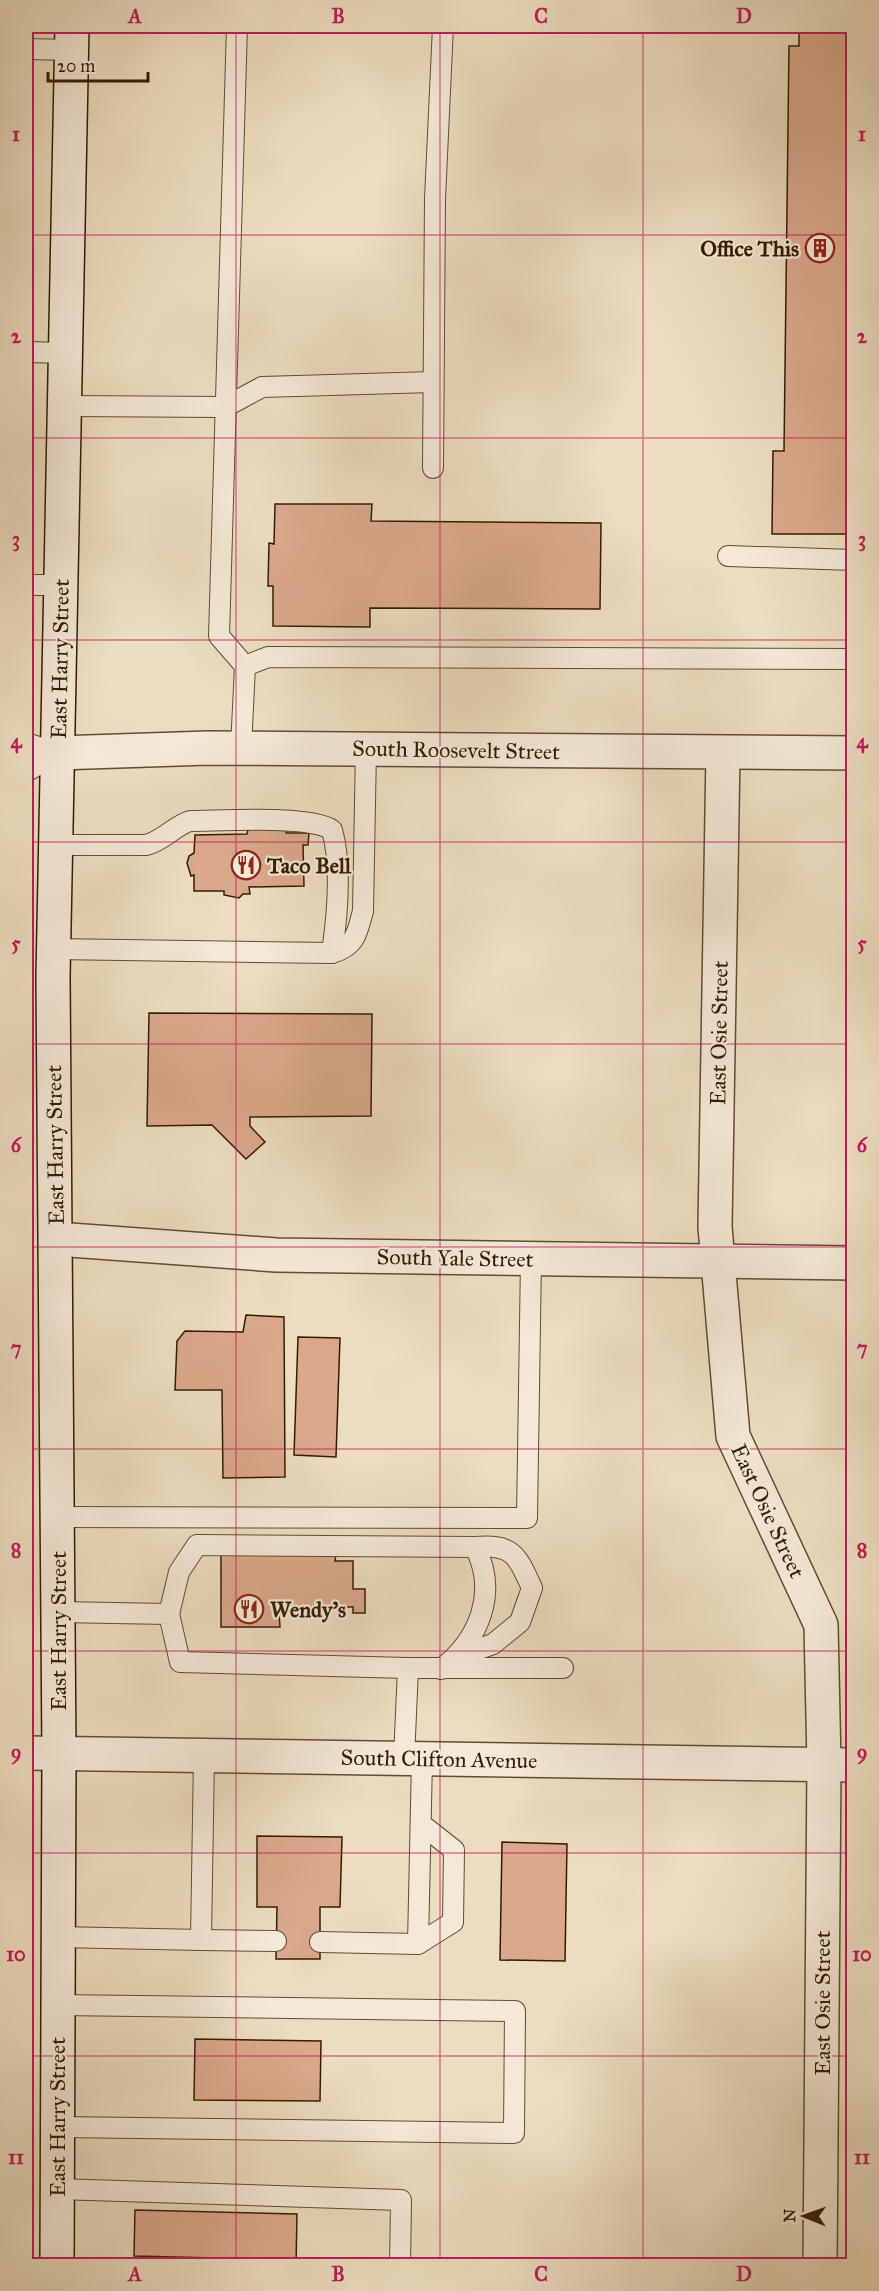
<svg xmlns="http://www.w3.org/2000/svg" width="879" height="2291" viewBox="0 0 879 2291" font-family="'IM FELL Great Primer',serif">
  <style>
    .building { fill: #daa98c; stroke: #341c00; stroke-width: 1.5 }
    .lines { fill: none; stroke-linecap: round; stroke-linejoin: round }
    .service-casing { stroke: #624c30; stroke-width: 22 }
    .minor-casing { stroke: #624c30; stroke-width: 36 }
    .secondary-casing { stroke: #341c00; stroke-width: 36 }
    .service { stroke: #f3e9d6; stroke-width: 20 }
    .minor { stroke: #f3e9d6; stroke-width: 33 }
    .secondary { stroke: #f3e9d6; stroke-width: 33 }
    .grid { fill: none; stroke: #c2185b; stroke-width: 1.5; stroke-opacity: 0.55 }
    .labels { text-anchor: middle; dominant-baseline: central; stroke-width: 4.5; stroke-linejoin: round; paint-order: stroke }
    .poi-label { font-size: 22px; font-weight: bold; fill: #341c00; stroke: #f3e9d6; text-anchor: start }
    .street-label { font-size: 22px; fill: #341c00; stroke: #f3e9d6 }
    .neatline { fill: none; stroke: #c2185b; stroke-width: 2 }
    .grid-label { font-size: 20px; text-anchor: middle; font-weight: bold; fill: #c2185b }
  </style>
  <rect width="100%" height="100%" fill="#ecddc0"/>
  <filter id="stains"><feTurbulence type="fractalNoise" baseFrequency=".00333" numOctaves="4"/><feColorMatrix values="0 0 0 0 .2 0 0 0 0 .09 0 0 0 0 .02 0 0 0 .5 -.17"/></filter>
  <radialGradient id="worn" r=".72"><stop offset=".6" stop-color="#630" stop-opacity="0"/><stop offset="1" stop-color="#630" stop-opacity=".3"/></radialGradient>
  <!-- building -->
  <g class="building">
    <polygon points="799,26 854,26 854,534 772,534 773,451 784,451 789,46 799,46"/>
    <polygon points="275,504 372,504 371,521 601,523 600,609 370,608 370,627 273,626 273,586 268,586 269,543 274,544"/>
    <polygon points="248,829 286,829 286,833 309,833 308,845 303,845 304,886 249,887 250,894 243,894 239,898 224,895 224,891 194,891 194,875 191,876 187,863 189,856 194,853 195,835 247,834"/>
    <polygon points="149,1013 372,1014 371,1116 250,1117 250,1126 265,1142 246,1159 212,1125 147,1126"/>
    <polygon points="246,1315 284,1317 285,1477 223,1478 222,1390 175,1390 177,1341 185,1331 243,1332"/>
    <polygon points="298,1337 340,1338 336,1457 294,1455"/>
    <polygon points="221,1554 336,1554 335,1561 353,1561 353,1589 365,1589 365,1613 353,1613 353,1607 287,1607 287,1614 279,1614 280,1627 221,1627"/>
    <polygon points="257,1836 342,1837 340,1907 320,1907 320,1959 276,1959 277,1907 257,1907"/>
    <polygon points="502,1842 567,1844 565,1961 500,1960"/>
    <polygon points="195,2039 321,2041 320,2101 194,2100"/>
    <polygon points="135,2210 297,2214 296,2266 217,2266 217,2258 134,2256"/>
  </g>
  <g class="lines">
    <!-- service casing -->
    <g class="service-casing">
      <g id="service">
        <polyline points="237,26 219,636 245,666 241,748"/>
        <polyline points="26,49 71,50"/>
        <polyline points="26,352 65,353"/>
        <polyline points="64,406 225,407 262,387 433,382"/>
        <polyline points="433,468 435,199 443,26"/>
        <polyline points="728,556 854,560"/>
        <polyline points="26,585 61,585"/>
        <polyline points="245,666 268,657 854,659"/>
        <polyline points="26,743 58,753"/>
        <polyline points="26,772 58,753"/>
        <path d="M 56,845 L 146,845 C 163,841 174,826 190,821 C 221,821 310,815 332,830 C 342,865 337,918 332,953"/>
        <path d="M 54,949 L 332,953 C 356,946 357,933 363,911 L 366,749"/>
        <polyline points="57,1517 527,1518 531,1259"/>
        <polyline points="58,1612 169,1614 180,1662 408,1668 404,1759"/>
        <path d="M 169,1614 L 179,1572 L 197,1545 L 475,1547 C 498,1592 480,1639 441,1669"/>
        <path d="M 456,1657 L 493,1644 L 520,1622 L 532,1588 C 517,1555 513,1544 475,1547"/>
        <polyline points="408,1668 563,1668"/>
        <polyline points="58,1937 201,1940 204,1756"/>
        <polyline points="201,1940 276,1941"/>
        <polyline points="320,1942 418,1944 453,1922 454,1850 421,1824"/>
        <polyline points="418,1944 422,1759"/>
        <polyline points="58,2127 514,2133 515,2011 58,2005"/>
        <polyline points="57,2189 401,2200 400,2266"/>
      </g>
    </g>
    <!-- minor casing -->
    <g class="minor-casing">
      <g id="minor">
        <polyline points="58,753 208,748 854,753"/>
        <polyline points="723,753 715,1227 733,1436 821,1625 824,1764 820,2266"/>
        <polyline points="56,1239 276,1255 854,1263"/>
        <polyline points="26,1753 854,1765"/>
      </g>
    </g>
    <!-- secondary casing -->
    <g class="secondary-casing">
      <polyline id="secondary" points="57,2266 59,1754 53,977 72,26"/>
    </g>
    <!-- service -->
    <use href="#service" class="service"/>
    <!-- minor -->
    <use href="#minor" class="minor"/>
    <!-- secondary -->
    <use href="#secondary" class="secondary"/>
  </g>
  <!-- grid -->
  <path class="grid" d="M 236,26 L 236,2266M 440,26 L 440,2266M 643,26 L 643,2266M 26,235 L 854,235M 26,438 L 854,438M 26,640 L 854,640M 26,842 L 854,842M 26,1044 L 854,1044M 26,1247 L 854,1247M 26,1449 L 854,1449M 26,1651 L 854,1651M 26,1853 L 854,1853M 26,2056 L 854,2056"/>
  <!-- icons -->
  <defs>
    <g id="building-ring" transform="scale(1.5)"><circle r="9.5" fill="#f3e9d6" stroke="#8f2418" stroke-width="1.5"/><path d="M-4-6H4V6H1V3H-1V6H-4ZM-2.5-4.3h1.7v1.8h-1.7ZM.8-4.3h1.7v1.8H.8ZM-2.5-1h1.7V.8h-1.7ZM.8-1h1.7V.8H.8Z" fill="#8f2418"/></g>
    <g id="restaurant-ring" transform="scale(1.5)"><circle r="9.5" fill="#f3e9d6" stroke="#8f2418" stroke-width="1.5"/><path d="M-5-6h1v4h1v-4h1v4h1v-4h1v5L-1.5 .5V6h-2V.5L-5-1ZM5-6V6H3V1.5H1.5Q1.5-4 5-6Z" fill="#8f2418"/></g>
  </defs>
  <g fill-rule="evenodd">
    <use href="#building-ring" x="820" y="248"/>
    <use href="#restaurant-ring" x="246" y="865"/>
    <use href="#restaurant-ring" x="249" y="1609"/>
  </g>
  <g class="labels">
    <!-- poi labels -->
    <g class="poi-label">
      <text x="799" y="248" text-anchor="end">Office This</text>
      <text x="267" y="865">Taco Bell</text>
      <text x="270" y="1609">Wendy's</text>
    </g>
    <!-- street labels -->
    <g class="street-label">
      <text transform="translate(60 659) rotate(-89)">East Harry Street</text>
      <text transform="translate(456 750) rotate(1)">South Roosevelt Street</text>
      <text transform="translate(719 1033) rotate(-89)">East Osie Street</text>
      <text transform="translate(55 1145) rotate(-91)">East Harry Street</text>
      <text transform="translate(455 1258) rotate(1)">South Yale Street</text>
      <text transform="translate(768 1511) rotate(65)">East Osie Street</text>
      <text transform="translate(58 1631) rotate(-90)">East Harry Street</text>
      <text transform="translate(439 1759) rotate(1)">South Clifton Avenue</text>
      <text transform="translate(822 2003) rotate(-90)">East Osie Street</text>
      <text transform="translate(57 2117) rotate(-90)">East Harry Street</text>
    </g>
  </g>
  <!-- margin -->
  <rect width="879" height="2291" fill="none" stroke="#ecddc0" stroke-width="66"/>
  <!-- north arrow -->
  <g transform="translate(804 2216) rotate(271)" stroke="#f3e9d6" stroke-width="4.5" paint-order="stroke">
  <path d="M0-4.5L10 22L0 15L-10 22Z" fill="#341c00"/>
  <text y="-9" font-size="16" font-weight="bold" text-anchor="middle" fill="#341c00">N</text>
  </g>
  <!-- scale -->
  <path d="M48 72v9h100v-9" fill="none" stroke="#341c00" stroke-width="3"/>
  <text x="57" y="72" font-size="18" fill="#341c00" stroke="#f3e9d6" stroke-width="4.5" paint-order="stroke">20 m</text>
  <rect x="33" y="33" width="813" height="2225" class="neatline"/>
  <g class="grid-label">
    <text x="135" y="23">A</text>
    <text x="338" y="23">B</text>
    <text x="541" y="23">C</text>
    <text x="744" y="23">D</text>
    <text x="16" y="141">1</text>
    <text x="862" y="141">1</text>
    <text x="16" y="343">2</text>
    <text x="862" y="343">2</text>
    <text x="16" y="546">3</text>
    <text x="862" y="546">3</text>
    <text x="16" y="748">4</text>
    <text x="862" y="748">4</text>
    <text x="16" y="950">5</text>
    <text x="862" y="950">5</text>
    <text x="16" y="1152">6</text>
    <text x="862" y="1152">6</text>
    <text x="16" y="1355">7</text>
    <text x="862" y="1355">7</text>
    <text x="16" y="1557">8</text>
    <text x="862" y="1557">8</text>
    <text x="16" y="1759">9</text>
    <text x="862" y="1759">9</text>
    <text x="16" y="1961">10</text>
    <text x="862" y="1961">10</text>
    <text x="16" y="2164">11</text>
    <text x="862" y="2164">11</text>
    <text x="135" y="2281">A</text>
    <text x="338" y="2281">B</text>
    <text x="541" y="2281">C</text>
    <text x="744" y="2281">D</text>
  </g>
  <rect width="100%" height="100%" filter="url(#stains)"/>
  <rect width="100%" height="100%" fill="url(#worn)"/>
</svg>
